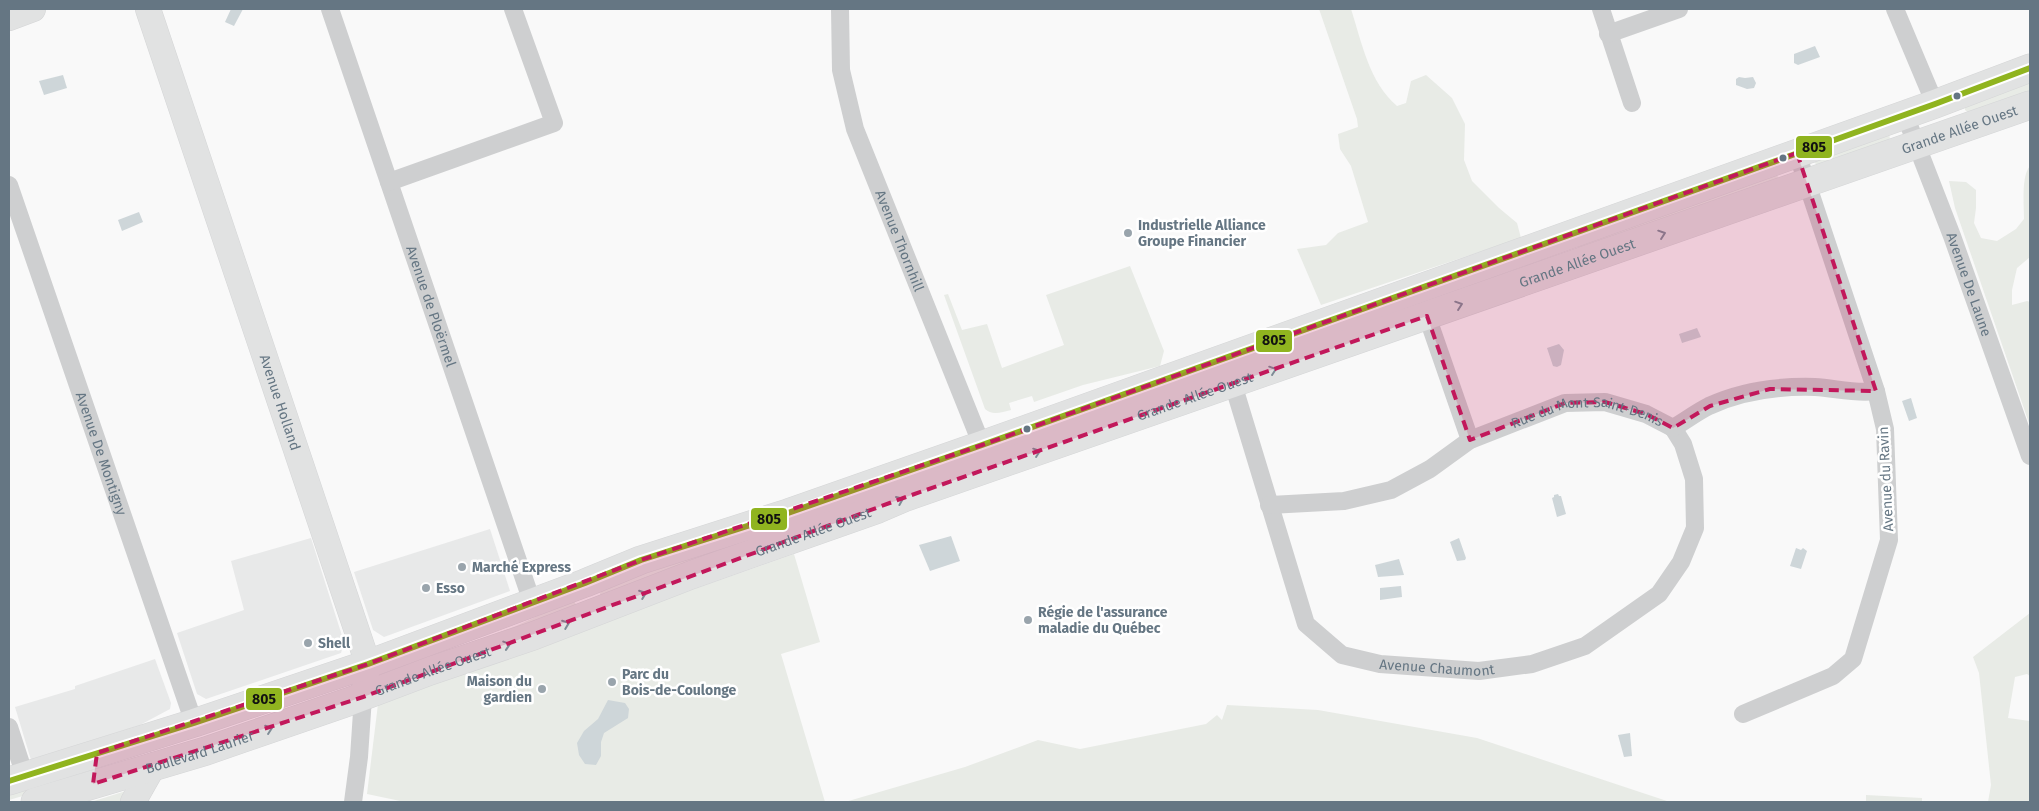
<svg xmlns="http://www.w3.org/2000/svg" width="2039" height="811" viewBox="0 0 2039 811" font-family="'Fira Sans',sans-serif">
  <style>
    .built { fill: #e8e9e9 }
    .green { fill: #e8ebe6 }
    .water { fill: #ced6d9 }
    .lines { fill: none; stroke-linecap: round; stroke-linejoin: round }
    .secondary-casing { stroke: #d5d6d7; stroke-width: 26 }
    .primary-casing { stroke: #d5d6d7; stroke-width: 29 }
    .street { stroke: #cecfd0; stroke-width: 18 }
    .secondary { stroke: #e1e2e2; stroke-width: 25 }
    .primary { stroke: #e1e2e2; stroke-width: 28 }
    .bus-1-casing { stroke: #fff; stroke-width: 10 }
    .bus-1 { stroke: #90b41f; stroke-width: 6 }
    .oneway { stroke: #7e8c96 }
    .marked { fill: #c2185b; fill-opacity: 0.2; stroke: #c2185b; stroke-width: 4; stroke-dasharray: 10 6; stroke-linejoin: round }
    .bus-dot { fill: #657683; stroke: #fff; stroke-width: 2 }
    .poi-dot { fill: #99a4ac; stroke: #fff; stroke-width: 2 }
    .labels { text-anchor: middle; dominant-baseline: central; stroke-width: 5; stroke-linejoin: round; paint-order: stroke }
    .street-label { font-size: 14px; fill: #657683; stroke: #fff }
    .poi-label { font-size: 14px; font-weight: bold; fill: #657683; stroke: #fff; text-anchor: start }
    .line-badge { stroke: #fff; stroke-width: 2 }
    .pale-badge-label { font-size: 14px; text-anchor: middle; font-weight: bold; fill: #111 }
  </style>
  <rect width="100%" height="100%" fill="#f9f9f9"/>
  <!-- built -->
  <g class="built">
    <polygon points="490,529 510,591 384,637 373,630 354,572"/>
    <polygon points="311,538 344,642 341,653 206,699 197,694 177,633 244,610 231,561"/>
    <polygon points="155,659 171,703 170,709 140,725 31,760 15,707 75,689 75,686"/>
  </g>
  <!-- green -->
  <g class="green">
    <path d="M 1319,9 L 1351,9 C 1362,43 1369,82 1397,106 L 1406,103 L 1411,81 L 1426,75 L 1452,98 L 1465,124 L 1464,160 L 1472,181 L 1499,208 L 1517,223 L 1521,238 L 1321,305 L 1297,249 L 1326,245 L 1338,233 L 1368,222 L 1351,166 L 1340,149 L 1338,134 L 1358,127 L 1357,119 Z"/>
    <polygon points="2030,77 2030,93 1969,113 1965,110 1965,105"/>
    <polygon points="1889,131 1890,141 1817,165 1814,162"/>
    <path d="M 2030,166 L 2030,257 L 2017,268 L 2012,290 L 2012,305 L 2027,301 L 2030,302 L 2030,426 L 1955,208 L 1949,181 L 1966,182 L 1976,190 L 1976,208 L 1974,223 L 1981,238 L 1997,241 L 2016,229 L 2024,219 C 2024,206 2021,176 2030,166 Z"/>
    <polygon points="1777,174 1778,178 1776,183 1578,249 1577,245"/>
    <path d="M 1130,266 L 1164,351 L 1160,366 L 1083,385 L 1034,402 L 1032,396 L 1009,403 L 1011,410 C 1002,412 992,416 985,409 L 944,295 L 948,294 L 962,330 L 987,324 L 1002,368 L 1064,345 L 1046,295 Z"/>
    <polygon points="770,526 772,529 736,547 601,597 600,594 601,590"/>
    <polygon points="794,554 820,642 781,654 825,802 405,802 367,794 378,704 493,660"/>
    <polygon points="570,601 574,601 577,606 394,670 516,626"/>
    <polygon points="2030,613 2030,676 2027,674 2015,677 2008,718 2030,721 2030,802 1988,802 1991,785 1979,673 1973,657"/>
    <polygon points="1227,705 1318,710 1477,738 1670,802 845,802 965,767 1038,740 1080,749 1206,724 1217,715 1222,720"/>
    <polygon points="75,770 74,781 9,800 9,791"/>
    <polygon points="129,790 122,802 94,802 94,801"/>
    <polygon points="1866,795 1922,798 1922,802 1866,802"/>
  </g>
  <!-- water -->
  <g class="water">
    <polygon points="231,9 243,9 234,26 225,22"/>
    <polygon points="1815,46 1820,57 1798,65 1794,63 1794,54"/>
    <polygon points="63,75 67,88 44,95 39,81"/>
    <polygon points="1739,77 1745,78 1753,77 1756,83 1754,88 1747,89 1736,85 1736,79"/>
    <polygon points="139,212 143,222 122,231 118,220"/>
    <polygon points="1697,328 1701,337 1682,343 1679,334"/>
    <polygon points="1559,344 1564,350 1561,365 1557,367 1553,366 1547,348"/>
    <polygon points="1911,398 1917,418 1909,421 1902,401"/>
    <polygon points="1558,494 1559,496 1561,496 1566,514 1557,517 1552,498 1554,497 1554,495"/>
    <polygon points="951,536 960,561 930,571 919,545"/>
    <polygon points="1459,538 1466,558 1465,560 1457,561 1450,542"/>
    <polygon points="1796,548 1801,550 1803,548 1807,551 1801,569 1790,566"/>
    <polygon points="1399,559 1404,575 1378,577 1375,565"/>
    <polygon points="1401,586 1402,597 1380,600 1380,588"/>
    <polygon points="608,700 625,703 629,709 628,718 604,733 601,742 601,756 596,765 585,764 579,755 577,743 584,731 598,719"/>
    <polygon points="1630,733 1632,756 1624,757 1618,735"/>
  </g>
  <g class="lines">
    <!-- secondary casing -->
    <g class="secondary-casing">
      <g id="secondary">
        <path id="s7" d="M 148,9 L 368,664 L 363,697"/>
        <polyline points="9,18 33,9"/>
        <polyline points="133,802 154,765"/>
      </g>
    </g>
    <!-- primary casing -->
    <g class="primary-casing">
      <g id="primary">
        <polyline points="9,781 194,723 368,664 585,583 641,560 788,513 982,445 1935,104 2030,68"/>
        <path id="s8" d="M 35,802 L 206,751 L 348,702 L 430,671 L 533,636 L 691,575 L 878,509 L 906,497 L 2030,105"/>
      </g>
    </g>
    <!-- street -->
    <g class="street">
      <path id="s1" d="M 330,9 L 532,602"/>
      <path id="s2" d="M 840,9 L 841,70 L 855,129 L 985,453"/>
      <polyline points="1601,9 1632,103"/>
      <polyline points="1895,9 1935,104"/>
      <polyline points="1608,34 1679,9"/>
      <path id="s3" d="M 1905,115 L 1952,236 L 2030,456"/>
      <polyline points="389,182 554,123 513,9"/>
      <path id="s4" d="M 9,185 L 194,723"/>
      <polyline points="1427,316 1470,440"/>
      <path id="s5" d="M 1230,374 L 1306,624 L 1342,655 L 1380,664 L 1479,671 L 1532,664 L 1585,646 L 1659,594 L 1681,562 L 1695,528 L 1694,479 L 1683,444 L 1673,428"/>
      <path d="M 1673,428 C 1685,421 1697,412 1709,406 C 1741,391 1780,386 1815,387 C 1835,388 1855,394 1876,391"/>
      <path id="s6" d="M 1269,505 L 1344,501 L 1391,490 L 1430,469 L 1470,440 L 1565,403 L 1605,402 L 1646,414 L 1673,428"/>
      <polyline points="1743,714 1833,676 1853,659 1889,540 1885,429 1876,391 1797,153"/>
      <polyline points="9,727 25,776"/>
      <polyline points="353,802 359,757 363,697"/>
    </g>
    <!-- secondary -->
    <use href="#secondary" class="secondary"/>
    <!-- primary -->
    <use href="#primary" class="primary"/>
    <!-- bus-1 casing -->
    <g class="bus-1-casing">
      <polyline id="bus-1" points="9,781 194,723 368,664 585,583 641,560 788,513 982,445 1935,104 2030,68"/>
    </g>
    <!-- bus-1 -->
    <use href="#bus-1" class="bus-1"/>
  </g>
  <!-- one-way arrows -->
  <defs><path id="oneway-chevron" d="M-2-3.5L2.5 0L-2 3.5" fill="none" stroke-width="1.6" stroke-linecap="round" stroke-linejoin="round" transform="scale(1.25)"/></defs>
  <g class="oneway">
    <use href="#oneway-chevron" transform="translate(1662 234) rotate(-19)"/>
    <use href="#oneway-chevron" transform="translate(1459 305) rotate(-19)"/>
    <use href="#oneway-chevron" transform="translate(1273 370) rotate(-19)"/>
    <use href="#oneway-chevron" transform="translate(1037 452) rotate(-19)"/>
    <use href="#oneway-chevron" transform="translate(900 500) rotate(-23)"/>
    <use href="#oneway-chevron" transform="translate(643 594) rotate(-21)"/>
    <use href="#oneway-chevron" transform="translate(566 624) rotate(-21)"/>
    <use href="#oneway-chevron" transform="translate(507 645) rotate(-18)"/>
    <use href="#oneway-chevron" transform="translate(269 729) rotate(-19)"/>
  </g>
  <!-- marked area -->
  <path class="marked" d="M 1797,153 L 1876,391 L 1770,389 L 1710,406 L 1673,428 L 1646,414 L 1605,402 L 1565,403 L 1470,440 L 1427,316 L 906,497 L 363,697 L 93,784 L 97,753 L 368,664 L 641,560 L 982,445 Z"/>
  <!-- markers -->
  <g class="bus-dot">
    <circle cx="1957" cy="96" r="4.5"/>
    <circle cx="1783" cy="158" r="4.5"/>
    <circle cx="1027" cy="429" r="4.5"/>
  </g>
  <g class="poi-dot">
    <circle cx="1128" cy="233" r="5"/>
    <circle cx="462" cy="567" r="5"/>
    <circle cx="426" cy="588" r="5"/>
    <circle cx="1028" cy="620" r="5"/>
    <circle cx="308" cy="643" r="5"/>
    <circle cx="612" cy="682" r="5"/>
    <circle cx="542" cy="689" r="5"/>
  </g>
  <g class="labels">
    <!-- street labels -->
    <g class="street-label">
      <text stroke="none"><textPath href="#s8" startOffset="2039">Grande Allée Ouest</textPath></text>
      <text stroke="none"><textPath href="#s2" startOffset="242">Avenue Thornhill</textPath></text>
      <text stroke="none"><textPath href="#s8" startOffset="1634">Grande Allée Ouest</textPath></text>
      <text stroke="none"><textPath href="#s3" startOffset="181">Avenue De Laune</textPath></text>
      <text stroke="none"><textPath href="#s1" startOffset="314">Avenue de Ploërmel</textPath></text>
      <text stroke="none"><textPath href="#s8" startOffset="1229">Grande Allée Ouest</textPath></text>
      <text stroke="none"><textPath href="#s7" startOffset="415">Avenue Holland</textPath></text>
      <text stroke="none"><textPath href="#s6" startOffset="341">Rue du Mont-Saint-Denis</textPath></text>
      <text stroke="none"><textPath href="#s4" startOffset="284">Avenue De Montigny</textPath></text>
      <text transform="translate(1886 479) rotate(-93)">Avenue du Ravin</text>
      <text stroke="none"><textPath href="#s8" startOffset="824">Grande Allée Ouest</textPath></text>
      <text stroke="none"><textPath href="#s5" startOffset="405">Avenue Chaumont</textPath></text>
      <text stroke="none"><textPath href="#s8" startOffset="419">Grande Allée Ouest</textPath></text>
      <text stroke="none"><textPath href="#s8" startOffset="172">Boulevard Laurier</textPath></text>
    </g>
    <!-- poi labels -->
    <g class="poi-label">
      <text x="1138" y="225">Industrielle Alliance<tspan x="1138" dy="16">Groupe Financier</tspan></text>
      <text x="472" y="567">Marché Express</text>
      <text x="436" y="588">Esso</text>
      <text x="1038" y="612">Régie de l'assurance<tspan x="1038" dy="16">maladie du Québec</tspan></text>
      <text x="318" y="643">Shell</text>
      <text x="622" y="674">Parc du<tspan x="622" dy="16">Bois-de-Coulonge</tspan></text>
      <text x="532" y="681" text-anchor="end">Maison du<tspan x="532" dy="16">gardien</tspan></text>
    </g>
  </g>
  <g class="line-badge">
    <rect x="1795" y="135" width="38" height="24" rx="5" fill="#90b41f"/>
    <rect x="1255" y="329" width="38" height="24" rx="5" fill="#90b41f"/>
    <rect x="750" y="507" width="38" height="24" rx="5" fill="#90b41f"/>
    <rect x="245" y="687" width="38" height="24" rx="5" fill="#90b41f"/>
  </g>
  <g class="pale-badge-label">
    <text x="1814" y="152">805</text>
    <text x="1274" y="345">805</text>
    <text x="769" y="524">805</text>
    <text x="264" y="704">805</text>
  </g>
  <!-- border -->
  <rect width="2039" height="811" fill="none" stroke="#657683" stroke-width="20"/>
</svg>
